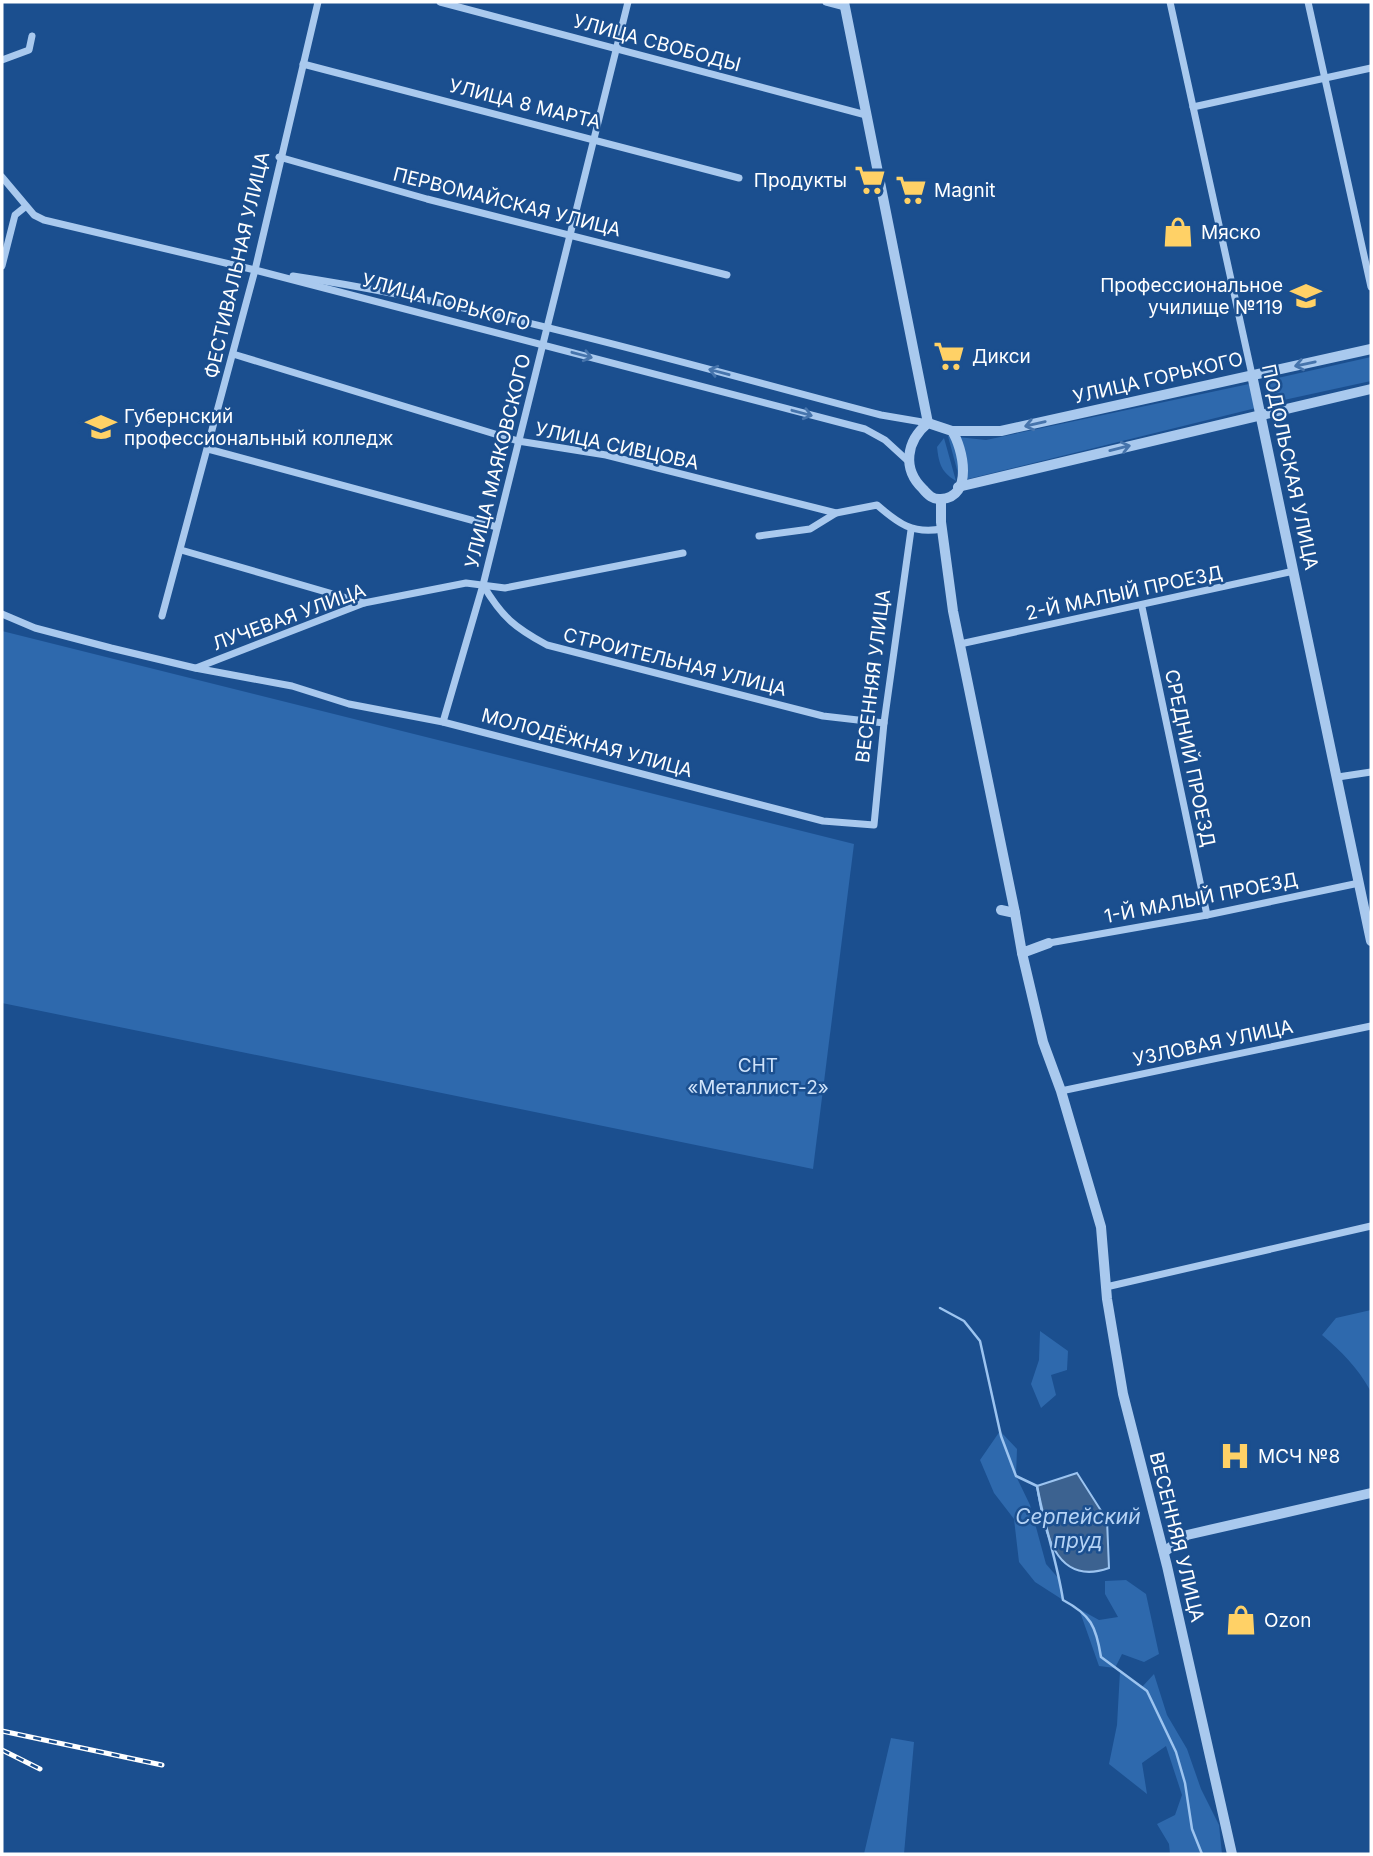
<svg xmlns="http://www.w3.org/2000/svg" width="1373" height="1856" viewBox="0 0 1373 1856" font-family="Inter,sans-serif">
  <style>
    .green { fill: #2e69ad }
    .water { fill: #3c6290; stroke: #9cc4f0; stroke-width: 2 }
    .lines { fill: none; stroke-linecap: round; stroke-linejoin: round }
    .stream { stroke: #9cc4f0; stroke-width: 2.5 }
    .minor { stroke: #a9c9ee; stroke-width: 7 }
    .tertiary { stroke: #a9c9ee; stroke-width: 10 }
    .rail-casing { stroke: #fff; stroke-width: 5 }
    .rail { stroke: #1b4f8f; stroke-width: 2.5; stroke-dasharray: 8; stroke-linecap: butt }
    .oneway { stroke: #4674ac }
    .labels { text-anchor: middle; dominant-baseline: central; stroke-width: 5; stroke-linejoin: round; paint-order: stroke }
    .street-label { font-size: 19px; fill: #fff; stroke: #1b4f8f }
    .poi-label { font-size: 19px; fill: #fff; stroke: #1b4f8f; text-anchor: start }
    .park-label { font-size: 19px; fill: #cfe3fa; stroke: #1b4f8f }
    .water-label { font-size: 21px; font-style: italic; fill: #b5d3f5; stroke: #1b4f8f }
  </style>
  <rect width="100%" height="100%" fill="#1b4f8f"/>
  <!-- green -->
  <g class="green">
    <polygon points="1371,357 1371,381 1270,403 1265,381"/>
    <polygon points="1249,384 1256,408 960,481 948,436 986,440"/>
    <path d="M 944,438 L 956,481 C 941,472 939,464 937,447 Z"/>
    <polygon points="2,631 854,844 813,1169 2,1003"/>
    <path d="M 1371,1310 L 1371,1388 L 1370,1390 C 1357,1367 1342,1352 1322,1335 L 1336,1318 Z"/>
    <polygon points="1040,1331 1068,1351 1067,1370 1051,1375 1056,1395 1041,1408 1031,1384 1039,1360"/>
    <polygon points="1000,1431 1017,1449 1016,1476 1030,1505 1046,1564 1060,1580 1063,1600 1035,1582 1019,1562 1014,1519 994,1493 980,1460"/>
    <polygon points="1126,1580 1146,1594 1159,1654 1144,1662 1122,1654 1115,1668 1099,1666 1079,1609 1099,1620 1118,1617 1105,1594 1105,1581"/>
    <polygon points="1120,1671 1142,1687 1154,1674 1167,1715 1187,1749 1201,1789 1219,1825 1222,1854 1170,1854 1169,1844 1157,1824 1175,1815 1182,1795 1166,1746 1142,1763 1147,1794 1109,1764 1117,1725"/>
    <polygon points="891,1738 914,1742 904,1854 864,1854"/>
  </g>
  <!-- water -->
  <path class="water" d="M 1077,1473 L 1107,1520 L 1109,1568 C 1053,1588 1044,1527 1037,1486 Z"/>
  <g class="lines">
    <!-- stream -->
    <path class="stream" d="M 940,1308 L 964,1321 L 980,1341 L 1001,1436 L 1016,1476 L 1037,1486 C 1044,1525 1057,1561 1063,1600 C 1091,1615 1096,1626 1101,1657 L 1147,1691 L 1176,1752 L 1185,1783 L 1192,1829 L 1202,1854"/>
    <!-- minor -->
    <g class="minor">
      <polyline points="440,2 866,115"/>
      <polyline points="826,2 845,7"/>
      <polyline points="1170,2 1252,375"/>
      <polyline points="1308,2 1371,287"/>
      <polyline points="2,60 29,50 32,36"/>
      <polyline points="303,64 739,178"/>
      <polyline points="1193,107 1371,68"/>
      <polyline points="279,157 427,199 727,275"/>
      <polyline points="2,177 34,215 44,220 255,270 865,429 885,440 908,461"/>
      <polyline points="2,266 15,215 25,207"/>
      <path d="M 293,276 C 492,306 686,364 881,415 L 928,423"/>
      <polyline points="233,354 518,441 606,455 836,513"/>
      <polyline points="208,449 497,527"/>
      <path d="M 759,536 L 810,529 L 836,513 L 877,505 C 899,524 912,534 942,529"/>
      <polyline points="181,550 364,603"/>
      <path d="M 483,585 C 502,617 514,627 547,645 L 823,716 L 884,723"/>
      <polyline points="1142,607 1207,915"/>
      <polyline points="2,614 35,628 111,648 195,668 292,686 349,704 443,722 823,821 874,825 884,723 911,530"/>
      <polyline points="162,616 255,270 318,2"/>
      <polyline points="960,644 1294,571"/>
      <polyline points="196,668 364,603 466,583 505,588 683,553"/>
      <polyline points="443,722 483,585 628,2"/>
      <polyline points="1338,777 1371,772"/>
      <polyline points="1049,943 1207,915 1359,883"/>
      <polyline points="1061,1091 1371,1026"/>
      <polyline points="1106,1287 1371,1226"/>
    </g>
    <!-- tertiary -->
    <g class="tertiary">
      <polyline points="844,2 928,423"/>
      <polyline points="1252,375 1371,941"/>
      <path d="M 928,423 L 952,431 C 963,448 974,497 941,499 C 933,500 928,495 923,489 C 902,469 906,441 928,423 Z"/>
      <polyline points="952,431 1001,431 1371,349"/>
      <polyline points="958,487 1371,389"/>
      <polyline points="941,500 941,522 953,611 1015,913"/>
      <polyline points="1001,910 1015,913 1022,953 1049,943"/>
      <polyline points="1022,953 1043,1042 1061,1091 1101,1227 1107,1299 1123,1394 1167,1566 1232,1854"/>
      <polyline points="1164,1552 1187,1535 1371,1493"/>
    </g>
    <!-- rail casing -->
    <g class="rail-casing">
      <g id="rail">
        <polyline points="2,1731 162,1765"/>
        <polyline points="2,1750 40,1769"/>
      </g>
    </g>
    <!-- rail -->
    <use href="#rail" class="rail"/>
  </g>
  <!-- one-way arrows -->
  <defs><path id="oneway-shaft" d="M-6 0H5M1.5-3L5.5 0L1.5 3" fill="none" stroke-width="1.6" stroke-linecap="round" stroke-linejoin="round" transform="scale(1.75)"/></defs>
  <g class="oneway">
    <use href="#oneway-shaft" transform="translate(582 355) rotate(15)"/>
    <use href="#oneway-shaft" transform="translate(1305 364) rotate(168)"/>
    <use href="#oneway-shaft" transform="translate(719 372) rotate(-165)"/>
    <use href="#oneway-shaft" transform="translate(802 413) rotate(15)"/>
    <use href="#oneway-shaft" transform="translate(1035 424) rotate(167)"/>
    <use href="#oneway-shaft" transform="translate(1120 448) rotate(-14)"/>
  </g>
  <!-- icons -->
  <defs>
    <g id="supermarket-bare" transform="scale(2.415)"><path d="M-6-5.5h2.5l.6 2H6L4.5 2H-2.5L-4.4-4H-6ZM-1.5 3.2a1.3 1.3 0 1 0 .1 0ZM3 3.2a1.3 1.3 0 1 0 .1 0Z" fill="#ffd166" stroke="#1b4f8f" stroke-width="2.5" paint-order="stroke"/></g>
    <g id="shop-bare" transform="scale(2.415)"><path d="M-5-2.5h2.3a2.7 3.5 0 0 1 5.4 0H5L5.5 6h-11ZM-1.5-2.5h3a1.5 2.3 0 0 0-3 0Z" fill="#ffd166" stroke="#1b4f8f" stroke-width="2.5" paint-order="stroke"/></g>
    <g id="school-bare" transform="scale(2.415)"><path d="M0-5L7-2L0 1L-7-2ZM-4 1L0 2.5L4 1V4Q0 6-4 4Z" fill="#ffd166" stroke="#1b4f8f" stroke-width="2.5" paint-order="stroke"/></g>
    <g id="university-bare" transform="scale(2.415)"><path d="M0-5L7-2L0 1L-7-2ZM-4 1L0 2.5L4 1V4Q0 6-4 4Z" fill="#ffd166" stroke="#1b4f8f" stroke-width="2.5" paint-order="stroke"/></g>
    <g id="hospital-bare" transform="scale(2.415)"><path d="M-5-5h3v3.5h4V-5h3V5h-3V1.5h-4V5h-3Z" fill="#ffd166" stroke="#1b4f8f" stroke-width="2.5" paint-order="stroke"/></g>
  </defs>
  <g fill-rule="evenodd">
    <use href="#supermarket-bare" x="870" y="180"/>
    <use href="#supermarket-bare" x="911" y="190"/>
    <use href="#shop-bare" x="1178" y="232"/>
    <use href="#school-bare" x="1306" y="296"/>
    <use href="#supermarket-bare" x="949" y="356"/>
    <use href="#university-bare" x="101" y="427"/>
    <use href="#hospital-bare" x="1235" y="1456"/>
    <use href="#shop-bare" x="1241" y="1620"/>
  </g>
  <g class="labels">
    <!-- street labels -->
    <g class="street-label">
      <text transform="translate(657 43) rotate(15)">УЛИЦА СВОБОДЫ</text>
      <text transform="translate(525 104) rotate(14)">УЛИЦА 8 МАРТА</text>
      <text transform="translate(507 202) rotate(14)">ПЕРВОМАЙСКАЯ УЛИЦА</text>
      <text transform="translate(237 265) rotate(-77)">ФЕСТИВАЛЬНАЯ УЛИЦА</text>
      <text transform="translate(446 302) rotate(15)">УЛИЦА ГОРЬКОГО</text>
      <text transform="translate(1158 378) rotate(-13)">УЛИЦА ГОРЬКОГО</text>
      <text transform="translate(617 446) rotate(12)">УЛИЦА СИВЦОВА</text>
      <text transform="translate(498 461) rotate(-76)">УЛИЦА МАЯКОВСКОГО</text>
      <text transform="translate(1290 467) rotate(78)">ПОДОЛЬСКАЯ УЛИЦА</text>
      <text transform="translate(1124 593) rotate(-12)">2-Й МАЛЫЙ ПРОЕЗД</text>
      <text transform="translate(289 617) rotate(-20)">ЛУЧЕВАЯ УЛИЦА</text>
      <text transform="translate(675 662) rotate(14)">СТРОИТЕЛЬНАЯ УЛИЦА</text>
      <text transform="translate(873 676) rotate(-83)">ВЕСЕННЯЯ УЛИЦА</text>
      <text transform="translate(587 743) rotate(15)">МОЛОДЁЖНАЯ УЛИЦА</text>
      <text transform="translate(1190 758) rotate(78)">СРЕДНИЙ ПРОЕЗД</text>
      <text transform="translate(1201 898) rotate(-11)">1-Й МАЛЫЙ ПРОЕЗД</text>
      <text transform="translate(1213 1043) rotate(-12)">УЗЛОВАЯ УЛИЦА</text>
      <text transform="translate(1177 1537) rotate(76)">ВЕСЕННЯЯ УЛИЦА</text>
    </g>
    <!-- poi labels -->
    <g class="poi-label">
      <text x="847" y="180" text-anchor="end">Продукты</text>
      <text x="934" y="190">Magnit</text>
      <text x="1201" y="232">Мяско</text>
      <text x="1283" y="285" text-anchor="end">Профессиональное<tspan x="1283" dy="22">училище №119</tspan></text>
      <text x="972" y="356">Дикси</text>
      <text x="124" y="416">Губернский<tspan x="124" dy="22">профессиональный колледж</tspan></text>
      <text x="1258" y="1456">МСЧ №8</text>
      <text x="1264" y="1620">Ozon</text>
    </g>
    <!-- park labels -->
    <g class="park-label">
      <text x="758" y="1065">СНТ<tspan x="758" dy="22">«Металлист-2»</tspan></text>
    </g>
    <!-- water labels -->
    <g class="water-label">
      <text x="1078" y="1516">Серпейский<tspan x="1078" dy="24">пруд</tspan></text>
    </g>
  </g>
  <!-- border -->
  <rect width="1373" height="1856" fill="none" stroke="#ffffff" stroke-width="7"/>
</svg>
